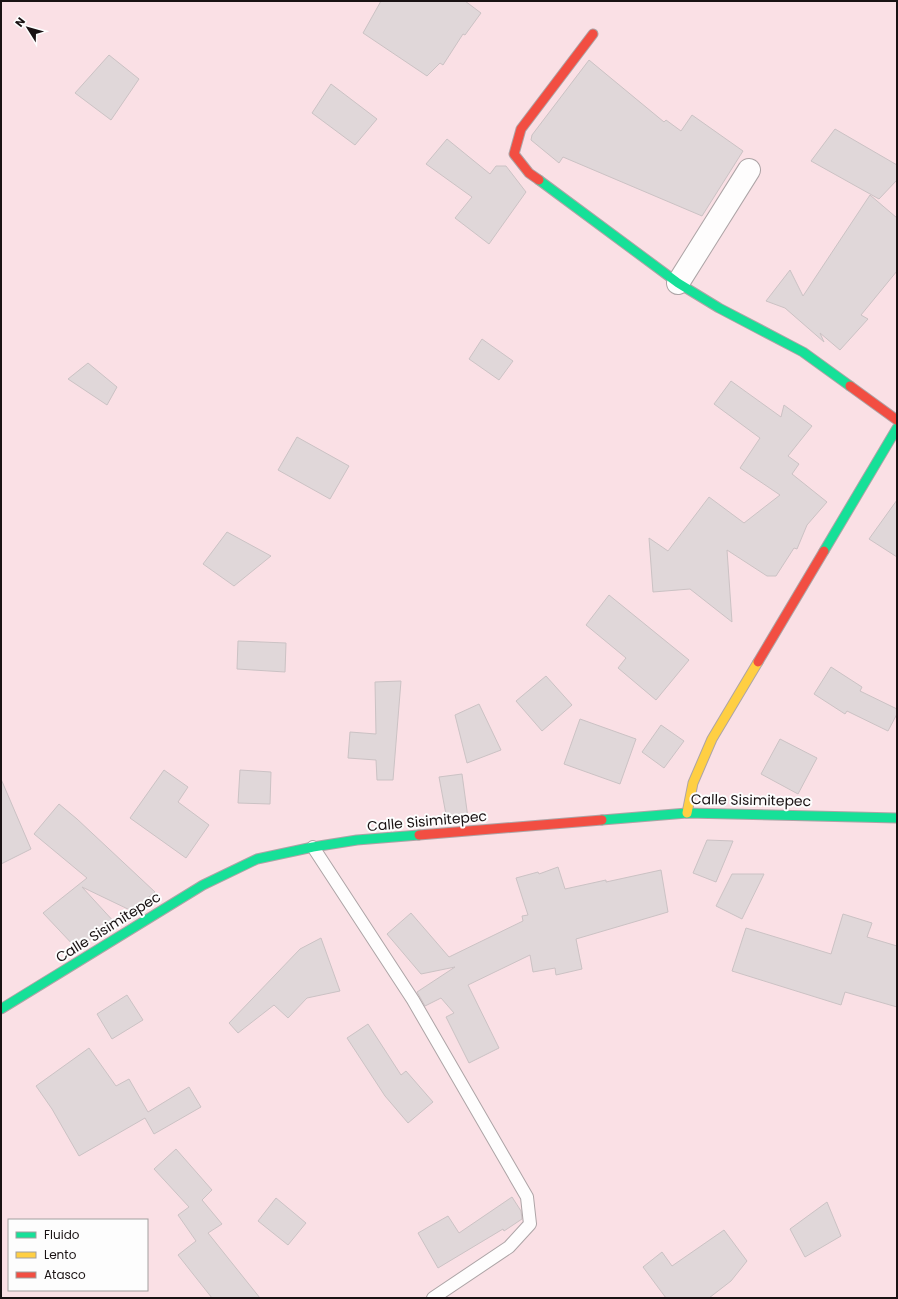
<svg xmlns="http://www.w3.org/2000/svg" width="898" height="1299" viewBox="0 0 898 1299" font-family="Poppins,sans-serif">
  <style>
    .green { fill: #fae0e5; fill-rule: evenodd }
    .building { fill: #e0d7d9; stroke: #cbc2c4 }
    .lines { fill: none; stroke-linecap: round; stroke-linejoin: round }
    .lane-casing { stroke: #ada4a6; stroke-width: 14 }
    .street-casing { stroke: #ada4a6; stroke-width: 24 }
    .fast-casing { stroke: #ada4a6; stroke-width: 11 }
    .slow-casing { stroke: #ada4a6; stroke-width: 11 }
    .jam-casing { stroke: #ada4a6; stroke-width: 11 }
    .lane { stroke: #fefdfd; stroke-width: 12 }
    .street { stroke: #fefdfd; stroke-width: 22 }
    .fast { stroke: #16e098; stroke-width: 9 }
    .slow { stroke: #ffcf43; stroke-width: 9 }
    .jam { stroke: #f24e42; stroke-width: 9 }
    .labels { text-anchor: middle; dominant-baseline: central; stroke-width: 4; stroke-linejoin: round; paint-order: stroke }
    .street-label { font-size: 14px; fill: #191213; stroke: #fdfdfd }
  </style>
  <rect width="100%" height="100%" fill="#f9eff1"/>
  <!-- green -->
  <path class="green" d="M 1,1 L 897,1 L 897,1298 L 1,1298 ZM 9,1220 L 147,1220 L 147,1290 L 9,1290 Z"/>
  <!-- building -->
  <g class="building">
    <polygon points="381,1 465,1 481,13 465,35 463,34 443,65 440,63 427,76 363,33"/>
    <polygon points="109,55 139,79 111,120 75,93"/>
    <polygon points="589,60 664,122 666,120 681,131 692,115 743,151 702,216 563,157 559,163 531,140 532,135"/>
    <polygon points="331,84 377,119 355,145 312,113"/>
    <polygon points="835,129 897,165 897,180 879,199 811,161"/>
    <polygon points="447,139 490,174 496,166 506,166 526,192 489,244 455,218 472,197 426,164"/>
    <polygon points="870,195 897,218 897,271 861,315 868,319 840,350 820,333 824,342 785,308 766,301 790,270 803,296"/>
    <polygon points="482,339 513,361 499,380 469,359"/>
    <polygon points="88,363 117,387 107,405 68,379"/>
    <polygon points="731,381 781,417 784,405 812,426 788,456 799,464 792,474 827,502 807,525 797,549 794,548 776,576 767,576 727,550 732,622 690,589 653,592 649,538 668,551 709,497 744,523 780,495 740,468 760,438 714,404"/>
    <polygon points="297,437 349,466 330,499 278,470"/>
    <polygon points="897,500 897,557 869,539"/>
    <polygon points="227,532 271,556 234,586 203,564"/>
    <polygon points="609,595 689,660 656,700 618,668 626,658 586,625"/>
    <polygon points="238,641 286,643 285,672 237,669"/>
    <polygon points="831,667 862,687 860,691 897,709 897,714 888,731 847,711 845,714 814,694"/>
    <polygon points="546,676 572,705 542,731 516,701"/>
    <polygon points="401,681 393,780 377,780 376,760 348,758 350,732 376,734 375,682"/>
    <polygon points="479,704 501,750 467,763 455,715"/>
    <polygon points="580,719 636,739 620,784 564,764"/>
    <polygon points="661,725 684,741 664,768 642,752"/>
    <polygon points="780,739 817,758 798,794 761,774"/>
    <polygon points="164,770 188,787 178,802 209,825 186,858 130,818"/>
    <polygon points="240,770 271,772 270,804 238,803"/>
    <polygon points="462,774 468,818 447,820 439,777"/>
    <polygon points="1,779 31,849 1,864"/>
    <polygon points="59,804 77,819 155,892 132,911 82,887 116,924 76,948 43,913 87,878 34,834"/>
    <polygon points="707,840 733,841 716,882 693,873"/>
    <polygon points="558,867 565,889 606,880 606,882 661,870 668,912 576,939 582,969 556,975 555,968 533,972 530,955 468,985 499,1048 469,1063 446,1017 454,1013 441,998 425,1006 417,992 455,967 421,974 387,934 411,913 449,957 523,921 522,916 528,915 516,878 538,872 539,874"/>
    <polygon points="732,874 764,874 742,919 716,906"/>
    <polygon points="843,914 872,923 867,937 897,946 897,1007 845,992 841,1005 732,971 746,928 831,954"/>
    <polygon points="321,938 340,991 307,998 288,1018 274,1005 238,1033 229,1023 300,949"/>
    <polygon points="127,995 143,1020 112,1039 97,1014"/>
    <polygon points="368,1024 401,1075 406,1071 433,1102 408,1123 385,1096 347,1038"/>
    <polygon points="89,1048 116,1086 129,1079 148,1112 189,1087 201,1107 154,1134 145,1118 79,1156 52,1109 36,1086"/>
    <polygon points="176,1149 212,1190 202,1200 222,1224 208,1233 260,1298 212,1298 178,1255 196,1241 178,1215 189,1207 154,1169"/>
    <polygon points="512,1197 521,1211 522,1219 504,1231 503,1229 438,1268 418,1233 448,1216 459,1233"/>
    <polygon points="276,1198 306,1223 288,1245 258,1221"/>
    <polygon points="827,1202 841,1236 805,1257 790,1229"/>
    <polygon points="724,1230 747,1261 731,1281 709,1298 666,1298 643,1267 662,1252 672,1266"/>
  </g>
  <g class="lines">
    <!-- lane casing -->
    <g class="lane-casing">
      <polyline id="lane" points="313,847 413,1000 527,1197 530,1224 509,1247 433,1298"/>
    </g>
    <!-- street casing -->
    <g class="street-casing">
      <polyline id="street" points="678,283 749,170"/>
    </g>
    <!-- fast casing -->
    <g class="fast-casing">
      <g id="fast">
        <polyline points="539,180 678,283 719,308 803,352 850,386"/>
        <polyline points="824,551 897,428"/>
        <polyline points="602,820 687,813 897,818"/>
        <polyline points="1,1009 203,885 257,859 313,847 357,840 419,835"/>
      </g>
    </g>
    <!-- slow casing -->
    <g class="slow-casing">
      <polyline id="slow" points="687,813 693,783 712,739 758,662"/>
    </g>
    <!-- jam casing -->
    <g class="jam-casing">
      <g id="jam">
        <polyline points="539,180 529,173 514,154 521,129 593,34"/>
        <polyline points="850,386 897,420"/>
        <polyline points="758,662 824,551"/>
        <polyline points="419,835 602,820"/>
      </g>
    </g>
    <!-- lane -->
    <use href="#lane" class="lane"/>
    <!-- street -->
    <use href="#street" class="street"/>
    <!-- fast -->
    <use href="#fast" class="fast"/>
    <!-- slow -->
    <use href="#slow" class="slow"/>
    <!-- jam -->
    <use href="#jam" class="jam"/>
  </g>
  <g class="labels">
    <!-- street labels -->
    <g class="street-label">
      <text transform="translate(751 800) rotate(1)">Calle Sisimitepec</text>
      <text transform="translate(427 821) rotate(-5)">Calle Sisimitepec</text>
      <text transform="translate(108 927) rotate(-32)">Calle Sisimitepec</text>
    </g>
  </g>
  <!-- border -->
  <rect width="898" height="1299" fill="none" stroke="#191213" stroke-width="4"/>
  <!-- legend -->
  <rect x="8" y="1219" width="140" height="72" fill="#fdfdfd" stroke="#a29f9f"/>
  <rect x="16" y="1232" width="20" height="6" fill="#16e098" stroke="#a29f9f"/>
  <text x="44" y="1239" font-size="12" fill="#191213">Fluido</text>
  <rect x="16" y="1252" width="20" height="6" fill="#ffcf43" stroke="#a29f9f"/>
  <text x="44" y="1259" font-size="12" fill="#191213">Lento</text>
  <rect x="16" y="1272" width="20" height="6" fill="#f24e42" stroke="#a29f9f"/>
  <text x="44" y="1279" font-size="12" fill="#191213">Atasco</text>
  <!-- north arrow -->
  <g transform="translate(28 28) rotate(307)" stroke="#fdfdfd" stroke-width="3" paint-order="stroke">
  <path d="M0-3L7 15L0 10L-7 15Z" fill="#191213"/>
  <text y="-6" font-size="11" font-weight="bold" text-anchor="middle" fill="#191213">N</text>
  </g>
</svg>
